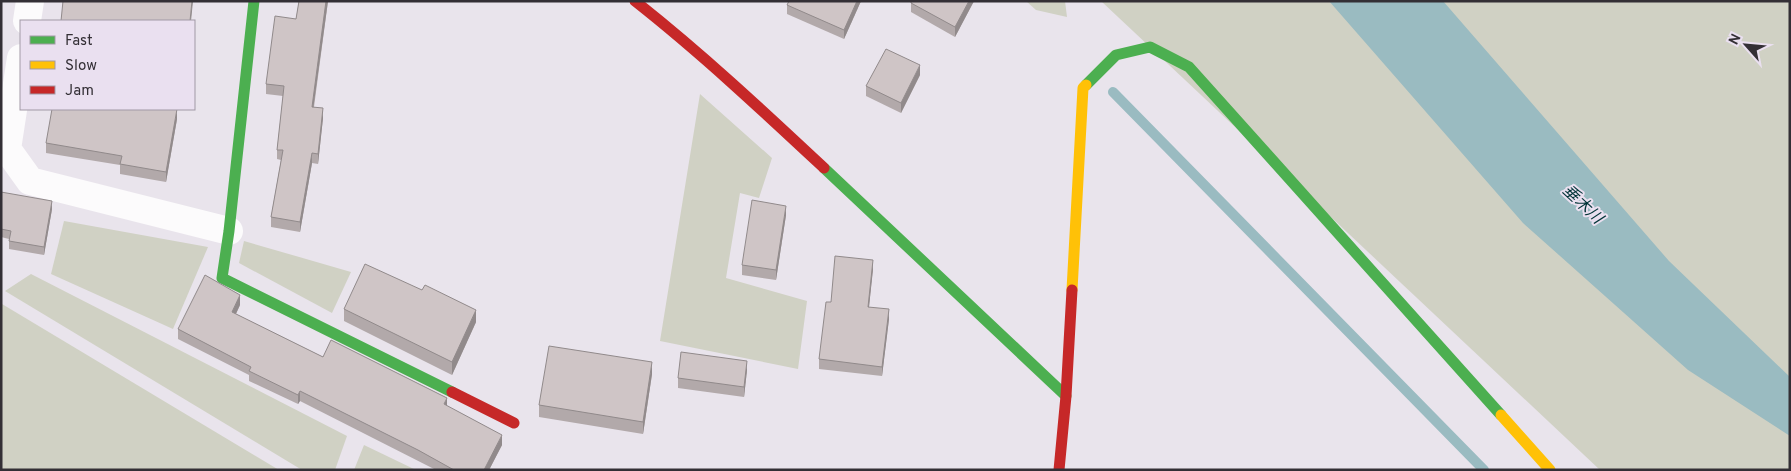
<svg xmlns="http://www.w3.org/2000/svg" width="1791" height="471" viewBox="0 0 1791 471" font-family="Overpass,'Noto Sans JP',sans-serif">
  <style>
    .green { fill: #d0d1c4 }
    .water { fill: #9abbc1 }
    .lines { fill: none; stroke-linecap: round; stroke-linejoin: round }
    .stream { stroke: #9abbc1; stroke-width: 10 }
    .street { stroke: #fcfbfc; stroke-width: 28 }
    .fast { stroke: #4caf50; stroke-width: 11 }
    .slow { stroke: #ffc107; stroke-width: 11 }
    .jam { stroke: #c62828; stroke-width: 11 }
    .wall { fill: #b2a9aa }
    .shaded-wall { fill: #918a8b }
    .building { fill: #cfc5c6; stroke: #918a8b }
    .labels { text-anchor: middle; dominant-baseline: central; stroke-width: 4; stroke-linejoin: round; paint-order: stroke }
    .water-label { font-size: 16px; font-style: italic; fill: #003337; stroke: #eae0f0 }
  </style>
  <rect width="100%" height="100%" fill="#e9e4ec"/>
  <!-- green -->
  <g class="green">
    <polygon points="1026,1 1065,1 1067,17 1036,10"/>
    <polygon points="1101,1 1790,1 1790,470 1600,470"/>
    <polygon points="700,94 772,158 759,198 740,193 726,278 807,301 798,369 660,341"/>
    <polygon points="64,221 208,247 173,329 51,274"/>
    <polygon points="244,241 351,272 332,313 239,263"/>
    <polygon points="31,274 347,436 335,470 302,470 5,291"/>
    <polygon points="2,304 279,470 1,470"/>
    <polygon points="364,445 416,470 354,470"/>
  </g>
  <!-- water -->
  <polygon class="water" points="1329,1 1443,1 1669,261 1790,377 1790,436 1688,370 1523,223"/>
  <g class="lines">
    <!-- stream -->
    <polyline class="stream" points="1113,92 1484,470"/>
    <!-- street -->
    <g class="street">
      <polyline points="27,21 30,1"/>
      <polyline points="21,58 7,149 30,181 229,231"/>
    </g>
    <!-- fast -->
    <g class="fast">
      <polyline points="254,1 229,231 222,278 452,392"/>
      <polyline points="1086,85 1116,55 1150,47 1189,67 1501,415"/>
      <polyline points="824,168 1066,396"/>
    </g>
    <!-- slow -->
    <g class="slow">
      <polyline points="1072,290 1083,88 1086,85"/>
      <polyline points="1501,415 1550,470"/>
    </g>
    <!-- jam -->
    <g class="jam">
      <path d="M 635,1 C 701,53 763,111 824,168"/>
      <polyline points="452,392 514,423"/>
      <polyline points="1059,470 1066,396 1072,290"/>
    </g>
  </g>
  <!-- wall -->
  <g class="wall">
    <polygon points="299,1 328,1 314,107 323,118 318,164 312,163 300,232 271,227 271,217 281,160 277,159 277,150 283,96 266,94 266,84 296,19"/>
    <polygon points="861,1 844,39 787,14 787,5"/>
    <polygon points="974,1 955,37 911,12 911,3"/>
    <polygon points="920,75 901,113 866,96 866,86"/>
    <polygon points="177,119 166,182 120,174 120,165 46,153 46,143"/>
    <polygon points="1,192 52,209 44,255 9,249 9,239 1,237"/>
    <polygon points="786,215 776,280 742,275 742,265"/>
    <polygon points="873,269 869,307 889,319 882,376 819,369 819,359 831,302"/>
    <polygon points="422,290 476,322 452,375 344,321 344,309"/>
    <polygon points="240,305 236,314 323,357 447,406 502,445 489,470 436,470 300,401 298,404 249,381 249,375 178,339 178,329"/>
    <polygon points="747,370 744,397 678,388 678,378"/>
    <polygon points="652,374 643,434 539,417 539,405"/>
  </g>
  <!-- shaded-wall -->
  <g class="shaded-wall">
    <polygon points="192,1 193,1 191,21 190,21"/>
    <polygon points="326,1 328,1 312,117 312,107"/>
    <polygon points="857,1 861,1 844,39 844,30"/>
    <polygon points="969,1 974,1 955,37 955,27"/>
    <polygon points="920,65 920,75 901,113 901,103"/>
    <polygon points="323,108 323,118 318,164 318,154"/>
    <polygon points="177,109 177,119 166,182 166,172"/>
    <polygon points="312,153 312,163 300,232 300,222"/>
    <polygon points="52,201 52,209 44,255 44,247"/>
    <polygon points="786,206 786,215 776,280 776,270"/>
    <polygon points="873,260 873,269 868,316 868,307"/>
    <polygon points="240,295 240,305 232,322 232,312"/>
    <polygon points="889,309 889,319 882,376 882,367"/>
    <polygon points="476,310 476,322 452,375 452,362"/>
    <polygon points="747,361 747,370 744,397 744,387"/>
    <polygon points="652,362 652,374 643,434 643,422"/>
    <polygon points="300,391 300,401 298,404 298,395"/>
    <polygon points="447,398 447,407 444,404"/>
    <polygon points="502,435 502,445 489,470 484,470"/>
  </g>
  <!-- building -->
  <g class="building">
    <polygon points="63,1 192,1 190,21 61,21"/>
    <polygon points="299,1 326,1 312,107 323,108 318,154 312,153 300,222 271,217 283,150 277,150 284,86 266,84 275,16 296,19"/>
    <polygon points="789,1 857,1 844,30 787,5"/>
    <polygon points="911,1 969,1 955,27 911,3"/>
    <polygon points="886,49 920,65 901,103 866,86"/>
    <polygon points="52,109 177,109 166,172 120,164 122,156 46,143"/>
    <polygon points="1,192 52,201 44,247 9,241 11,231 1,229"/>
    <polygon points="752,200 786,206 776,270 742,265"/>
    <polygon points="835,256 873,260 868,307 889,309 882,367 819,359 826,302 831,302"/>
    <polygon points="365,264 422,290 425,285 476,310 452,362 344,309"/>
    <polygon points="205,275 240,295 232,312 323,357 331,340 447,398 444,404 502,435 484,470 454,470 418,450 300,391 298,395 249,371 251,367 178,329"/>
    <polygon points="549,346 652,362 643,422 539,405"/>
    <polygon points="681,352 747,361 744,387 678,378"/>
  </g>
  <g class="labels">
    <!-- water labels -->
    <g class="water-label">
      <text transform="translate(1582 205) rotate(43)">垂木川</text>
    </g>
  </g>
  <!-- border -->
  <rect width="1791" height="471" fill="none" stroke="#332f35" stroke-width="5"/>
  <!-- legend -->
  <rect x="20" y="20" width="175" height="90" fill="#eae0f0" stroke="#a199a5"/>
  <rect x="30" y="36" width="25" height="8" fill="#4caf50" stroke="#a199a5"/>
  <text x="65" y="45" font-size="15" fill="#332f35">Fast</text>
  <rect x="30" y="61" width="25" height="8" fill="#ffc107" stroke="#a199a5"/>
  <text x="65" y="70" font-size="15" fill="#332f35">Slow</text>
  <rect x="30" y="86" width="25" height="8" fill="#c62828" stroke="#a199a5"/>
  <text x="65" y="95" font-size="15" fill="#332f35">Jam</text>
  <!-- north arrow -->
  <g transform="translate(1746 45) rotate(297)" stroke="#eae0f0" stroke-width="4" paint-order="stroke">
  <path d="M0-4L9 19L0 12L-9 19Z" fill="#332f35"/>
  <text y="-8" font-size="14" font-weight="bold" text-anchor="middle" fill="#332f35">N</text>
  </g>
</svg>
